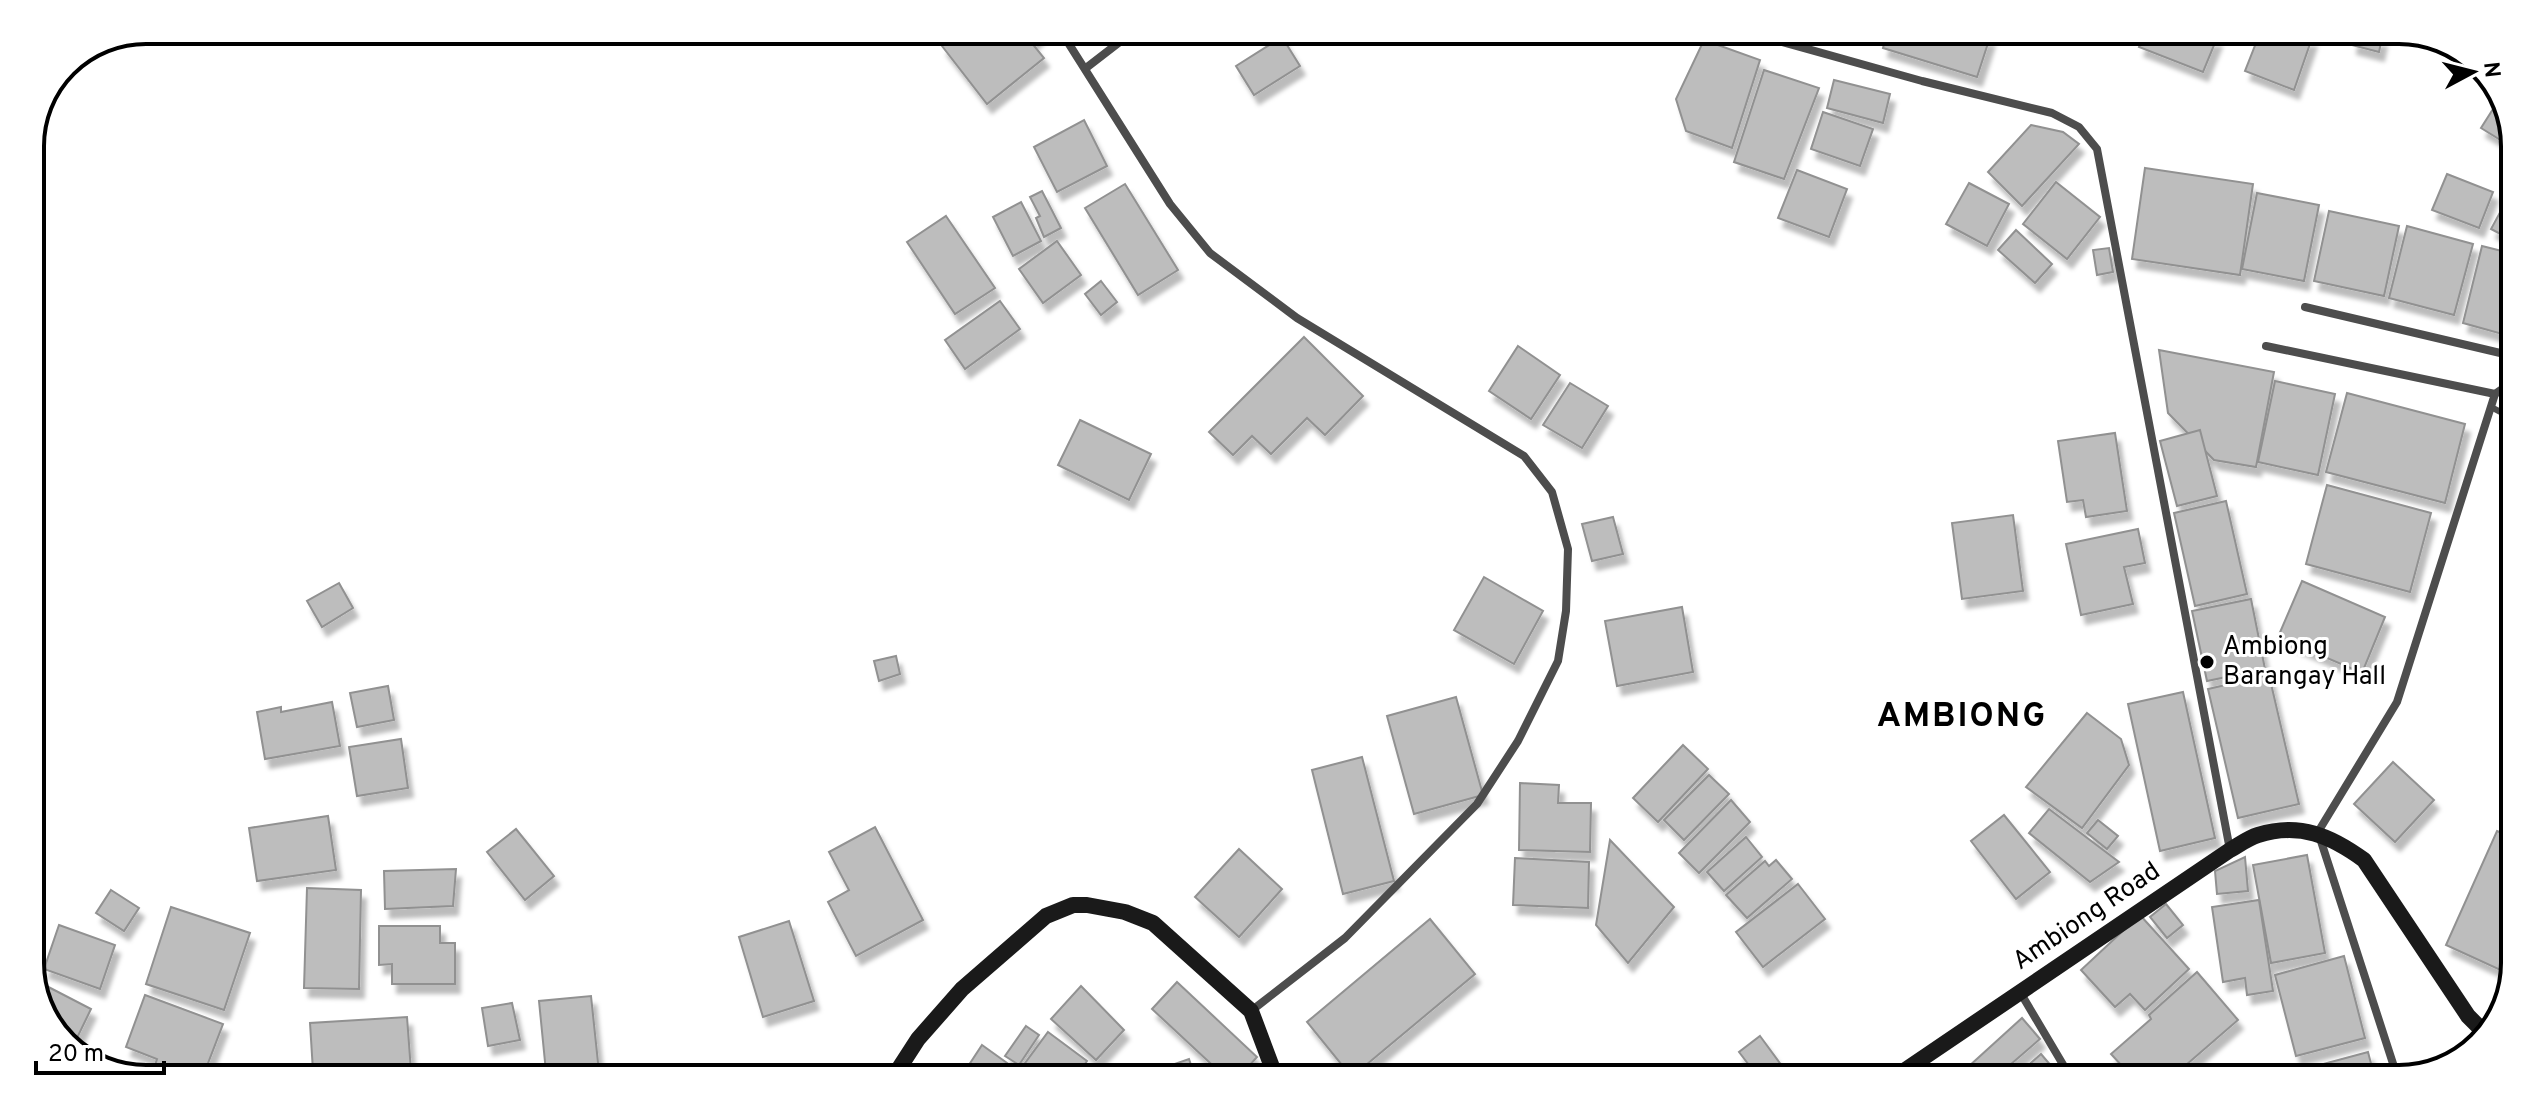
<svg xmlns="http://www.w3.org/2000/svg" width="2545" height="1109" viewBox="0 0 2545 1109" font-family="Overpass,sans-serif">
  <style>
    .building { fill: #bdbdbd; stroke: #919191; stroke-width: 2; filter: url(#shadow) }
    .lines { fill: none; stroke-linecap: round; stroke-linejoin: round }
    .lane { stroke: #4d4d4d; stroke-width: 6 }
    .street { stroke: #4d4d4d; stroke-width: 8 }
    .secondary { stroke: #1a1a1a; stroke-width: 16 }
    .poi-dot { fill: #000; stroke: #fff; stroke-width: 3 }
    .labels { text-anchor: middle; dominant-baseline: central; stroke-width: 6; stroke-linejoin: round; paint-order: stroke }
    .poi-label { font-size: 26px; fill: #000; stroke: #fff; text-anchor: start }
    .street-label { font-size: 26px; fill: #000; stroke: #fff }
    .district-label { font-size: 34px; font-weight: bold; letter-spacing: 2px; fill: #000; stroke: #fff }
    .rim { fill: none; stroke: #000; stroke-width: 4 }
  </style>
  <defs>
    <filter id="shadow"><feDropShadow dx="5" dy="9" stdDeviation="2" flood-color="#0004"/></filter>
  </defs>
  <rect width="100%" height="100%" fill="#fff"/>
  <!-- building -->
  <g class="building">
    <polygon points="959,33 1041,33 1031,42 1044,58 987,104 942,46"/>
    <polygon points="1282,37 1300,66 1254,95 1236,66"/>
    <polygon points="1886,37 1990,37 1977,77 1883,48"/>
    <polygon points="2143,38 2217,38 2203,72 2139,47"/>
    <polygon points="2258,38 2312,38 2294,90 2245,71"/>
    <polygon points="2353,38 2382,38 2379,52 2352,45"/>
    <polygon points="1704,40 1760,60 1732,148 1686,131 1676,99"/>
    <polygon points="1764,70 1819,88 1784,179 1734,162"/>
    <polygon points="1834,80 1890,94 1883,123 1827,108"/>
    <polygon points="2500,98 2515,139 2515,149 2481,128"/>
    <polygon points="1823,112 1873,129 1860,166 1811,149"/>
    <polygon points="1084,120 1107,166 1057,192 1034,147"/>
    <polygon points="2031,125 2063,132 2079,144 2022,206 1988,172"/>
    <polygon points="2145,168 2253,184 2240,275 2132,259"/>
    <polygon points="1797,170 1847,189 1829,237 1778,218"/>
    <polygon points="2447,174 2493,192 2479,228 2432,210"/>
    <polygon points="2056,182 2100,217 2067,259 2023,224"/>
    <polygon points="1969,183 2009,204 1987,246 1946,224"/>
    <polygon points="1125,184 1178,270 1138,295 1085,208"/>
    <polygon points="1042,191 1061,228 1044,237 1036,218 1040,216 1030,197"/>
    <polygon points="2257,193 2319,205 2304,281 2242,269"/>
    <polygon points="2510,194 2514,196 2514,241 2491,229"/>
    <polygon points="1021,202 1041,241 1013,256 993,217"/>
    <polygon points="2329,211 2399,226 2384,296 2314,281"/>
    <polygon points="946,216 995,288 955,314 907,242"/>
    <polygon points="2407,226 2473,244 2454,315 2389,298"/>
    <polygon points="2016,230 2052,264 2035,283 1998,250"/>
    <polygon points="1057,241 1081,275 1043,303 1019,269"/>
    <polygon points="2482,246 2514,254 2513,337 2463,323"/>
    <polygon points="2109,248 2113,272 2097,275 2093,250"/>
    <polygon points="1101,281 1117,302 1101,315 1085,294"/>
    <polygon points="1000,301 1020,329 965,369 945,340"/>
    <polygon points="1304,337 1363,396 1325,435 1307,418 1271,454 1252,436 1233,455 1209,432"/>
    <polygon points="1518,346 1560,375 1531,419 1489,391"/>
    <polygon points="2159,350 2274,372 2256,467 2214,460 2168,413"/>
    <polygon points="2275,381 2335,394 2318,475 2258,462"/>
    <polygon points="1570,383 1608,406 1582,448 1543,425"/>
    <polygon points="2347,393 2465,424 2445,503 2326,472"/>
    <polygon points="1080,420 1151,454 1129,500 1058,465"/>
    <polygon points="2200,430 2217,496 2177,506 2160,441"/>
    <polygon points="2115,433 2127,511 2086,517 2083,500 2067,502 2058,441"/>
    <polygon points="2327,485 2431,513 2410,592 2306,564"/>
    <polygon points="2226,501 2247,594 2195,606 2174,513"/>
    <polygon points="2013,515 2023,591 1962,599 1952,523"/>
    <polygon points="1613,517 1623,554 1592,561 1582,524"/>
    <polygon points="2138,529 2145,563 2124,567 2133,604 2081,615 2066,544"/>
    <polygon points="1484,577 1543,611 1514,664 1454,630"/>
    <polygon points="2302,581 2385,617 2362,673 2278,637"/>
    <polygon points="339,583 353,608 322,627 307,601"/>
    <polygon points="2251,599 2265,669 2207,681 2192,611"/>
    <polygon points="1682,607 1693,672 1617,686 1605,621"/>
    <polygon points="896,656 900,674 879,681 874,661"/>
    <polygon points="2269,675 2299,804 2238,818 2208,689"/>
    <polygon points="388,686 394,720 357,727 350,693"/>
    <polygon points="2183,692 2215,838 2160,851 2128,704"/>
    <polygon points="1456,697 1483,795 1414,814 1387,716"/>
    <polygon points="332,702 340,746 265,759 257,712 281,707 281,712"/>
    <polygon points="2087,713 2121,739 2129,765 2082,828 2026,787"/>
    <polygon points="401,739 408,788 357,796 349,747"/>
    <polygon points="1683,745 1708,769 1658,822 1633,798"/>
    <polygon points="1362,757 1394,881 1343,894 1312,770"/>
    <polygon points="2393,762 2434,800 2395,842 2354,804"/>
    <polygon points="1709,775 1729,794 1684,840 1664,820"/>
    <polygon points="1520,783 1559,785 1558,803 1591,803 1590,852 1519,850"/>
    <polygon points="1731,800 1750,822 1699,873 1679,853"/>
    <polygon points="2049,809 2119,862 2090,882 2029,833"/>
    <polygon points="2004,815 2050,872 2016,899 1971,841"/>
    <polygon points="328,816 336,870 257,881 249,828"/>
    <polygon points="2098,820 2118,836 2107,849 2087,833"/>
    <polygon points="875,827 923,920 856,956 828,902 849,890 829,852"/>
    <polygon points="516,829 554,876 525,900 487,852"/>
    <polygon points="2497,831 2508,836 2507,973 2446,945"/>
    <polygon points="1746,837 1762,857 1724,891 1707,872"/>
    <polygon points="1610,840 1674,907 1628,963 1596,925"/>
    <polygon points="1239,849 1282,889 1239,937 1195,897"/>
    <polygon points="2307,855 2325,953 2271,963 2253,865"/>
    <polygon points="2245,857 2248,891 2217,894 2215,871"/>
    <polygon points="1515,858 1589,862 1588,908 1513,905"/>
    <polygon points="1776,860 1792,879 1747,918 1726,895 1765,861 1769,866"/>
    <polygon points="456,869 453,906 385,909 384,871"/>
    <polygon points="1798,884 1825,919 1763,967 1736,932"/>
    <polygon points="307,888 361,890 359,989 304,988"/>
    <polygon points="111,890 139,908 124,931 96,913"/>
    <polygon points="2259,900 2273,991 2247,995 2245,978 2223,982 2212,907"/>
    <polygon points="2166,904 2183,925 2167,938 2150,917"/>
    <polygon points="171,907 250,933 224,1010 146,984"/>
    <polygon points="2140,915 2189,969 2145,1010 2130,994 2115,1007 2081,970"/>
    <polygon points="1430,919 1475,974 1354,1075 1350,1075 1307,1022"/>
    <polygon points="789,921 814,1001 763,1017 739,937"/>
    <polygon points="59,925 115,945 100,989 44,969"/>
    <polygon points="379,926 440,926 440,943 455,943 455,984 392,984 392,964 379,965"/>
    <polygon points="2344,956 2365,1038 2296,1056 2275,975"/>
    <polygon points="2197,972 2238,1020 2171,1078 2133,1078 2111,1054 2151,1019 2149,1015"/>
    <polygon points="33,979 91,1009 75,1042 88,1049 84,1056 54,1033"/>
    <polygon points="1177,982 1257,1057 1241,1075 1223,1075 1152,1009"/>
    <polygon points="1081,986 1124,1030 1096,1060 1051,1019"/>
    <polygon points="145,995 223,1024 205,1071 153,1071 157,1059 126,1047"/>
    <polygon points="591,996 599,1072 546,1072 539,1001"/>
    <polygon points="512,1003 520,1040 488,1046 482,1008"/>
    <polygon points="407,1017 411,1071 313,1071 310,1023"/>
    <polygon points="2022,1018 2040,1039 1996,1077 1957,1077"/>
    <polygon points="1026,1026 1039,1035 1019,1065 1005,1056"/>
    <polygon points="1048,1032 1087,1061 1078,1074 1017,1074"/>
    <polygon points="1760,1036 1790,1077 1751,1077 1755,1073 1739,1052"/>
    <polygon points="982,1045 1014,1068 1010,1074 963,1074"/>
    <polygon points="2368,1052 2375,1079 2303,1079 2301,1070"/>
    <polygon points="2041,1054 2058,1074 2054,1078 2014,1078"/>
    <polygon points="1189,1059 1194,1074 1146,1074"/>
  </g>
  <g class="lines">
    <!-- lane -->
    <polyline class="lane" points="2491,407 2512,418"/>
    <!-- street -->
    <g class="street">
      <polyline points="1062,33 1170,204 1210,253 1297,318 1524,456 1552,492 1568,549 1566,611 1558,661 1518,741 1477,804 1345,938 1251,1011"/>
      <polyline points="1761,36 1922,81 2052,113 2079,127 2097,149 2230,850"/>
      <polyline points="1086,68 1130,34"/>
      <polyline points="2305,307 2513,356"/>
      <polyline points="2266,346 2495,394"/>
      <polyline points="2020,992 2071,1078"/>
      <polyline points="2398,1079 2318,832 2397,702 2495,394 2512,382"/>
    </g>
    <!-- secondary -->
    <g class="secondary">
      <polyline points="896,1073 918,1039 962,989 1046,916 1073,905 1087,905 1125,912 1153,923 1251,1011 1275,1075"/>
      <path d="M 1895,1077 L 2230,850 C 2239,845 2248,838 2258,835 C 2300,822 2331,836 2364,860 L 2468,1016 L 2485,1033"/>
    </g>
  </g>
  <!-- markers -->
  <circle class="poi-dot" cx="2207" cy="662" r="8"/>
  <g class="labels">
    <!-- poi labels -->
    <g class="poi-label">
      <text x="2223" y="647">Ambiong<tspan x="2223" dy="30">Barangay Hall</tspan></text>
    </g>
    <!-- street labels -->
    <g class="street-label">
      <text transform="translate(2087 917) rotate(-34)">Ambiong Road</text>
    </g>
    <!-- district labels -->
    <g class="district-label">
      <text x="1962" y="717">AMBIONG</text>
    </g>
  </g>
  <!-- crop -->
  <path d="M0 0H2545V1109H0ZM146 44H2399A102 102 0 0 1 2501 146V963A102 102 0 0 1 2399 1065H146A102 102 0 0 1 44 963V146A102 102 0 0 1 146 44Z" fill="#fff" fill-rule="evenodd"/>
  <path class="rim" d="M146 44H2399A102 102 0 0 1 2501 146V963A102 102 0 0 1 2399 1065H146A102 102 0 0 1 44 963V146A102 102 0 0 1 146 44Z"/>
  <!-- north arrow -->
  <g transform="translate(2473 72) rotate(83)" stroke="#ffffff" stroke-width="6" paint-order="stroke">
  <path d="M0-6L14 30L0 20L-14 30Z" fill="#000000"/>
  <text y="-12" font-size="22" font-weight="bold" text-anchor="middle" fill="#000000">N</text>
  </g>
  <!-- scale -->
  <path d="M36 1061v12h128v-12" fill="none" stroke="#000000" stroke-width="4"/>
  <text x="48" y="1061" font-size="24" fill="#000000" stroke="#ffffff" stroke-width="6" paint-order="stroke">20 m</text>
</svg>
